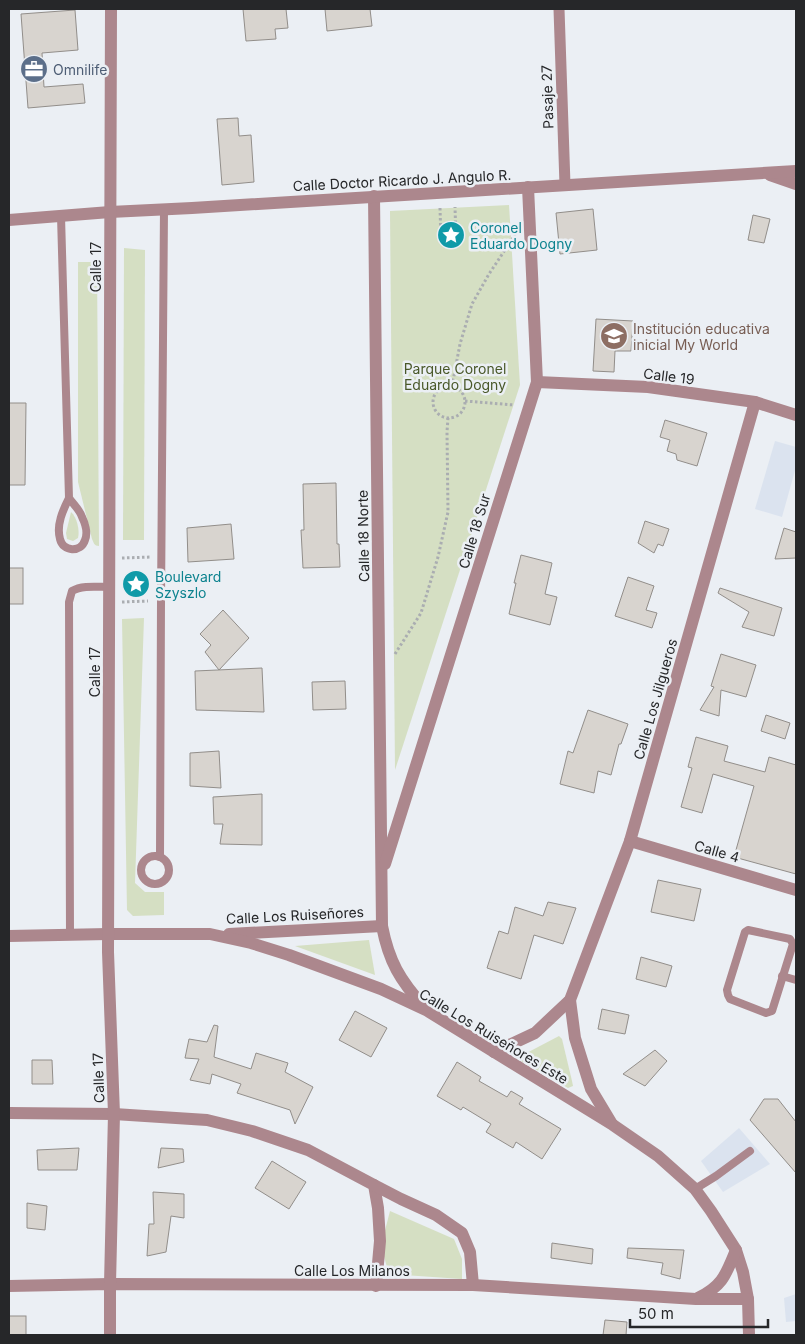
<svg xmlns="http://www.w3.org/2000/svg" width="805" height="1344" viewBox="0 0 805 1344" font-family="Inter,sans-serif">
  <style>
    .built { fill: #dbe3ef }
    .green { fill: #d5dfc3 }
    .building { fill: #d8d4cf; stroke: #928e8a }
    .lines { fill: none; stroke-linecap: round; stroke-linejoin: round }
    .path { stroke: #aaadb1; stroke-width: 3; stroke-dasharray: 2.5 2.5; stroke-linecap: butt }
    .service { stroke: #ac878d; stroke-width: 8 }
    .pedestrian { stroke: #ac878d; stroke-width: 11 }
    .minor { stroke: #ac878d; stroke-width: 12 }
    .labels { text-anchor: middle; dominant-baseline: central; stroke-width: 5; stroke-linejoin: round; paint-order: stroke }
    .service-label { font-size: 14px; fill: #4e5e75; stroke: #ebeff4; text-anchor: start }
    .street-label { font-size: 14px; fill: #262729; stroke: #ebeff4 }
    .culture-label { font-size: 14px; fill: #0d838f; stroke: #ebeff4; text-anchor: start }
    .education-label { font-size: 14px; fill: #785e54; stroke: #ebeff4; text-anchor: start }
    .park-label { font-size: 14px; fill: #495829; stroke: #ebeff4 }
  </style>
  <rect width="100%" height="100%" fill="#ebeff4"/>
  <!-- built -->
  <g class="built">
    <polygon points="775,441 796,447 796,467 782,517 755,509"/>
    <polygon points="739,1128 770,1164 723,1192 701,1161"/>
    <polygon points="796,1294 796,1321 786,1322 784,1298"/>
  </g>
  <!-- green -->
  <g class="green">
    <polygon points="509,205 520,385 395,770 390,211"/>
    <polygon points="124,248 145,250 144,540 123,540"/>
    <path d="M 78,262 L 97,262 L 99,546 C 94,546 94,543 92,539 L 78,482 Z"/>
    <path d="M 71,512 C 77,517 80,531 78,538 L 73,541 L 67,539 L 66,533 Z"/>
    <polygon points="144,618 135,883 145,892 164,892 164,915 133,916 127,910 122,619"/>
    <polygon points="369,940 375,975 295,946"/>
    <polygon points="559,1036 562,1039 572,1081 573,1086 568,1088 521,1061 519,1057"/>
    <polygon points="390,1211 454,1239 462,1259 462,1279 389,1274 381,1246"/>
  </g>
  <!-- building -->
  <g class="building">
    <polygon points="243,9 286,9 288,28 275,29 276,39 246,41"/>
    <polygon points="325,9 370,9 372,26 327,31"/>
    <polygon points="75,10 78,50 42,53 44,87 83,84 85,103 28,108 21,14"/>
    <polygon points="238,118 239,136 251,135 254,182 222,185 217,119"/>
    <polygon points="593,209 597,250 560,254 556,213"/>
    <polygon points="753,215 770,219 764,243 748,240"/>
    <polygon points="596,319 633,321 631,351 615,351 614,372 593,371"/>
    <polygon points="9,403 26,403 25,485 9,485"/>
    <polygon points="665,420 707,433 697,466 677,460 676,454 667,451 670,440 660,437"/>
    <polygon points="336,483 337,544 339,544 340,567 303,568 301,530 304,530 303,484"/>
    <polygon points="645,521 669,529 663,546 658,544 654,553 638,543"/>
    <polygon points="231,524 234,559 188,562 187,528"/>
    <polygon points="784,528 796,532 796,558 775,559"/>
    <polygon points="521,555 552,563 545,594 557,597 550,625 509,614 516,583 514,583"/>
    <rect x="9" y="568" width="14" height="36"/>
    <polygon points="628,577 654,586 646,610 657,613 652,628 615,616"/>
    <polygon points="720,588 782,608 774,636 742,627 749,612 718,593"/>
    <polygon points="223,610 249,638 219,670 205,652 211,645 200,634"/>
    <polygon points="721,654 756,665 746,697 721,690 719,716 700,710 714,687 711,686"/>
    <polygon points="262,668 264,712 196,710 195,671"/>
    <polygon points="345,681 346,709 313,710 312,682"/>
    <polygon points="588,710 628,724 621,744 619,744 611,775 598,771 594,793 560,784 568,751 573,753"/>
    <polygon points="766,715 790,723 785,739 761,731"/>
    <polygon points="696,737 728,746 724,761 765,772 769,757 796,765 796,874 734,857 754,786 713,774 702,813 681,807 692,768 688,767"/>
    <polygon points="219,751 221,788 190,786 190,753"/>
    <polygon points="262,794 262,845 220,844 223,824 214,824 213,797"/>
    <polygon points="658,880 701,889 694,921 651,912"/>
    <polygon points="548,902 576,908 563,944 534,935 521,979 487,968 499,931 508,934 515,907 543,916"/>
    <polygon points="641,957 672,966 666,987 636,979"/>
    <polygon points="602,1009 629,1015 625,1034 598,1029"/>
    <polygon points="355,1011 387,1028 371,1057 339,1040"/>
    <polygon points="214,1025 218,1026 214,1057 251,1069 256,1053 288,1063 285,1072 313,1087 295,1124 290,1110 237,1093 241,1084 212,1074 210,1084 190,1080 199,1059 185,1058 189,1039 207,1042"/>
    <polygon points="655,1050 667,1061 645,1086 623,1074"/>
    <polygon points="32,1060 52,1060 53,1084 32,1084"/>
    <polygon points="457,1062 481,1077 479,1081 507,1097 511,1091 523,1098 519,1104 561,1129 542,1159 516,1142 513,1148 486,1132 491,1124 463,1107 461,1110 437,1096"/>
    <polygon points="764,1099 778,1099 796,1122 796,1173 750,1120"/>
    <polygon points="79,1148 77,1170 38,1170 37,1150"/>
    <polygon points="161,1148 183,1149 184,1162 158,1168"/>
    <polygon points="272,1161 306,1182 289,1209 255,1188"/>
    <polygon points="153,1192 184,1194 184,1218 171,1216 166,1252 147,1256 149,1224 154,1224"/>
    <polygon points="27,1203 47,1206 45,1230 27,1228"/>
    <polygon points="552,1243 593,1249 592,1264 551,1258"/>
    <polygon points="628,1248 684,1250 680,1279 661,1274 663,1263 627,1258"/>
    <rect x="9" y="1316" width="17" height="19"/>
    <polygon points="605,1320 627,1322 626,1335 603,1335"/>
  </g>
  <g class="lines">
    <!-- path -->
    <g class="path">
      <polyline points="440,208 441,241 456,240 455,207"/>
      <polyline points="452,386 460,344 472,304 489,274 515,235"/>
      <circle cx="449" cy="402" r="16"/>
      <polyline points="465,401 514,405"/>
      <polyline points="122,558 151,557"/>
      <polyline points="122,602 148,601"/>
      <polyline points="395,654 421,613 438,557 448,512 447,432 448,418"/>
    </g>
    <!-- service -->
    <g class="service">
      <path d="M 61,216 L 69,498 C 63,510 56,525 60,539 C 63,552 81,553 85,540 C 88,533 85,523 82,517 C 80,510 73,504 69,498"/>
      <circle cx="155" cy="870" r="14"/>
      <polyline points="160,857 161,601 164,209"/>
      <polygon points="748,930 790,939 793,944 772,1011 766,1013 730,999 728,995 727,990 745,932"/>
      <path d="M 70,935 L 69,602 L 72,591 C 82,585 97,587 109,587"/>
      <polyline points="782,976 796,980"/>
      <polyline points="695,1189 716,1176 750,1151"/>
    </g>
    <!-- pedestrian -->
    <polyline class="pedestrian" points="559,9 565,185"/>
    <!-- minor -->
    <g class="minor">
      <polyline points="770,175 796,184"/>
      <path d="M 374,196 L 382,926 C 389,962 400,980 424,1007"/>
      <polyline points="9,220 110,212 192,208 796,171"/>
      <polyline points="537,382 648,387 755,402 796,415"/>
      <polyline points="630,841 796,890"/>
      <polyline points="385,864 537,382 528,187"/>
      <polyline points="229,934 382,926"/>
      <polyline points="9,936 108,934 210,934 251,943 289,955 381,989 426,1010 613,1125 658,1156 695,1189 711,1211 736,1250 743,1272 748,1299 749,1335"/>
      <polyline points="570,1000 575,1038 591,1089 612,1124"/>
      <polyline points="494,1052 535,1033 570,1000 630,841 755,402"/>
      <polyline points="9,1113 114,1114 207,1120 252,1131 308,1150 374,1185 378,1208 380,1241 376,1286"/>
      <polyline points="374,1185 401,1199 436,1215 462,1233 470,1252 473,1285"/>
      <polyline points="9,1286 110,1284 473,1285 696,1299 748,1299"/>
      <path d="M 698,1298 C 723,1286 726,1274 736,1250"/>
      <polyline points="110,1335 110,1284 114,1114 108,952 111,9"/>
    </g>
  </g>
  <!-- icons -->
  <defs>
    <g id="office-disc" transform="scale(1.4375)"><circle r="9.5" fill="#5c6f8a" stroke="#ebeff4"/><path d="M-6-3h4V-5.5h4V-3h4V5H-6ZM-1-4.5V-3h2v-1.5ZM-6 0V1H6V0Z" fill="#fff"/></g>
    <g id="sight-disc" transform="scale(1.4375)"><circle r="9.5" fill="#0f9aa8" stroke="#ebeff4"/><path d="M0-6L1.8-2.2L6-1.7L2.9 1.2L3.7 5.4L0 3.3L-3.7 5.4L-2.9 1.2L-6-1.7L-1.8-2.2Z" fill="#fff"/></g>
    <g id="school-disc" transform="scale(1.4375)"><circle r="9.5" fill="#8d6e63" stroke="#ebeff4"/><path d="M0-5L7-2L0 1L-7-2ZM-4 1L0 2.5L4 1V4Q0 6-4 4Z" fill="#fff"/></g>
  </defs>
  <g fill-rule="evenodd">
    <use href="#office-disc" x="34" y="69"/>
    <use href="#sight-disc" x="451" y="235"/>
    <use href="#school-disc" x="614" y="336"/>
    <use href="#sight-disc" x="136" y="584"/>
  </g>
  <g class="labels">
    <!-- service labels -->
    <g class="service-label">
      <text x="53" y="69">Omnilife</text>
    </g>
    <!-- street labels -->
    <g class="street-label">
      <text transform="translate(547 97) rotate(-92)">Pasaje 27</text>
      <text transform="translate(402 180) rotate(-3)">Calle Doctor Ricardo J. Angulo R.</text>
      <text transform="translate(95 267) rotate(-90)">Calle 17</text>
      <text transform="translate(669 376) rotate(7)">Calle 19</text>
      <text transform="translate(474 531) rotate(-73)">Calle 18 Sur</text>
      <text transform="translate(363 536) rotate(-91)">Calle 18 Norte</text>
      <text transform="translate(94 672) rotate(-90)">Calle 17</text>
      <text transform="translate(655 699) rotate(-74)">Calle Los Jilgueros</text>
      <text transform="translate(717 851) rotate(16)">Calle 4</text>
      <text transform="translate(295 915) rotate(-3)">Calle Los Ruiseñores</text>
      <text transform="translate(494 1036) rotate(31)">Calle Los Ruiseñores Este</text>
      <text transform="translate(98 1078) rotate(-92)">Calle 17</text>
      <text x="352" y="1270">Calle Los Milanos</text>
    </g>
    <!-- culture labels -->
    <g class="culture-label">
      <text x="470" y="227">Coronel<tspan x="470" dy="16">Eduardo Dogny</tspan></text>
      <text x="155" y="576">Boulevard<tspan x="155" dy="16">Szyszlo</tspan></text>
    </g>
    <!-- education labels -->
    <g class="education-label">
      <text x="633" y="328">Institución educativa<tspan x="633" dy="16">inicial My World</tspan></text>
    </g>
    <!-- park labels -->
    <g class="park-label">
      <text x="455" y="368">Parque Coronel<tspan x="455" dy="16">Eduardo Dogny</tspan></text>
    </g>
  </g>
  <!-- border -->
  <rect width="805" height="1344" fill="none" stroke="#262729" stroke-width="20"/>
  <!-- scale -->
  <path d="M630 1319v8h138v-8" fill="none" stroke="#262729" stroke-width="2.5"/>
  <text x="638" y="1319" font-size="15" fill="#262729" stroke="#ebeff4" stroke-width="4" paint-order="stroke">50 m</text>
</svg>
